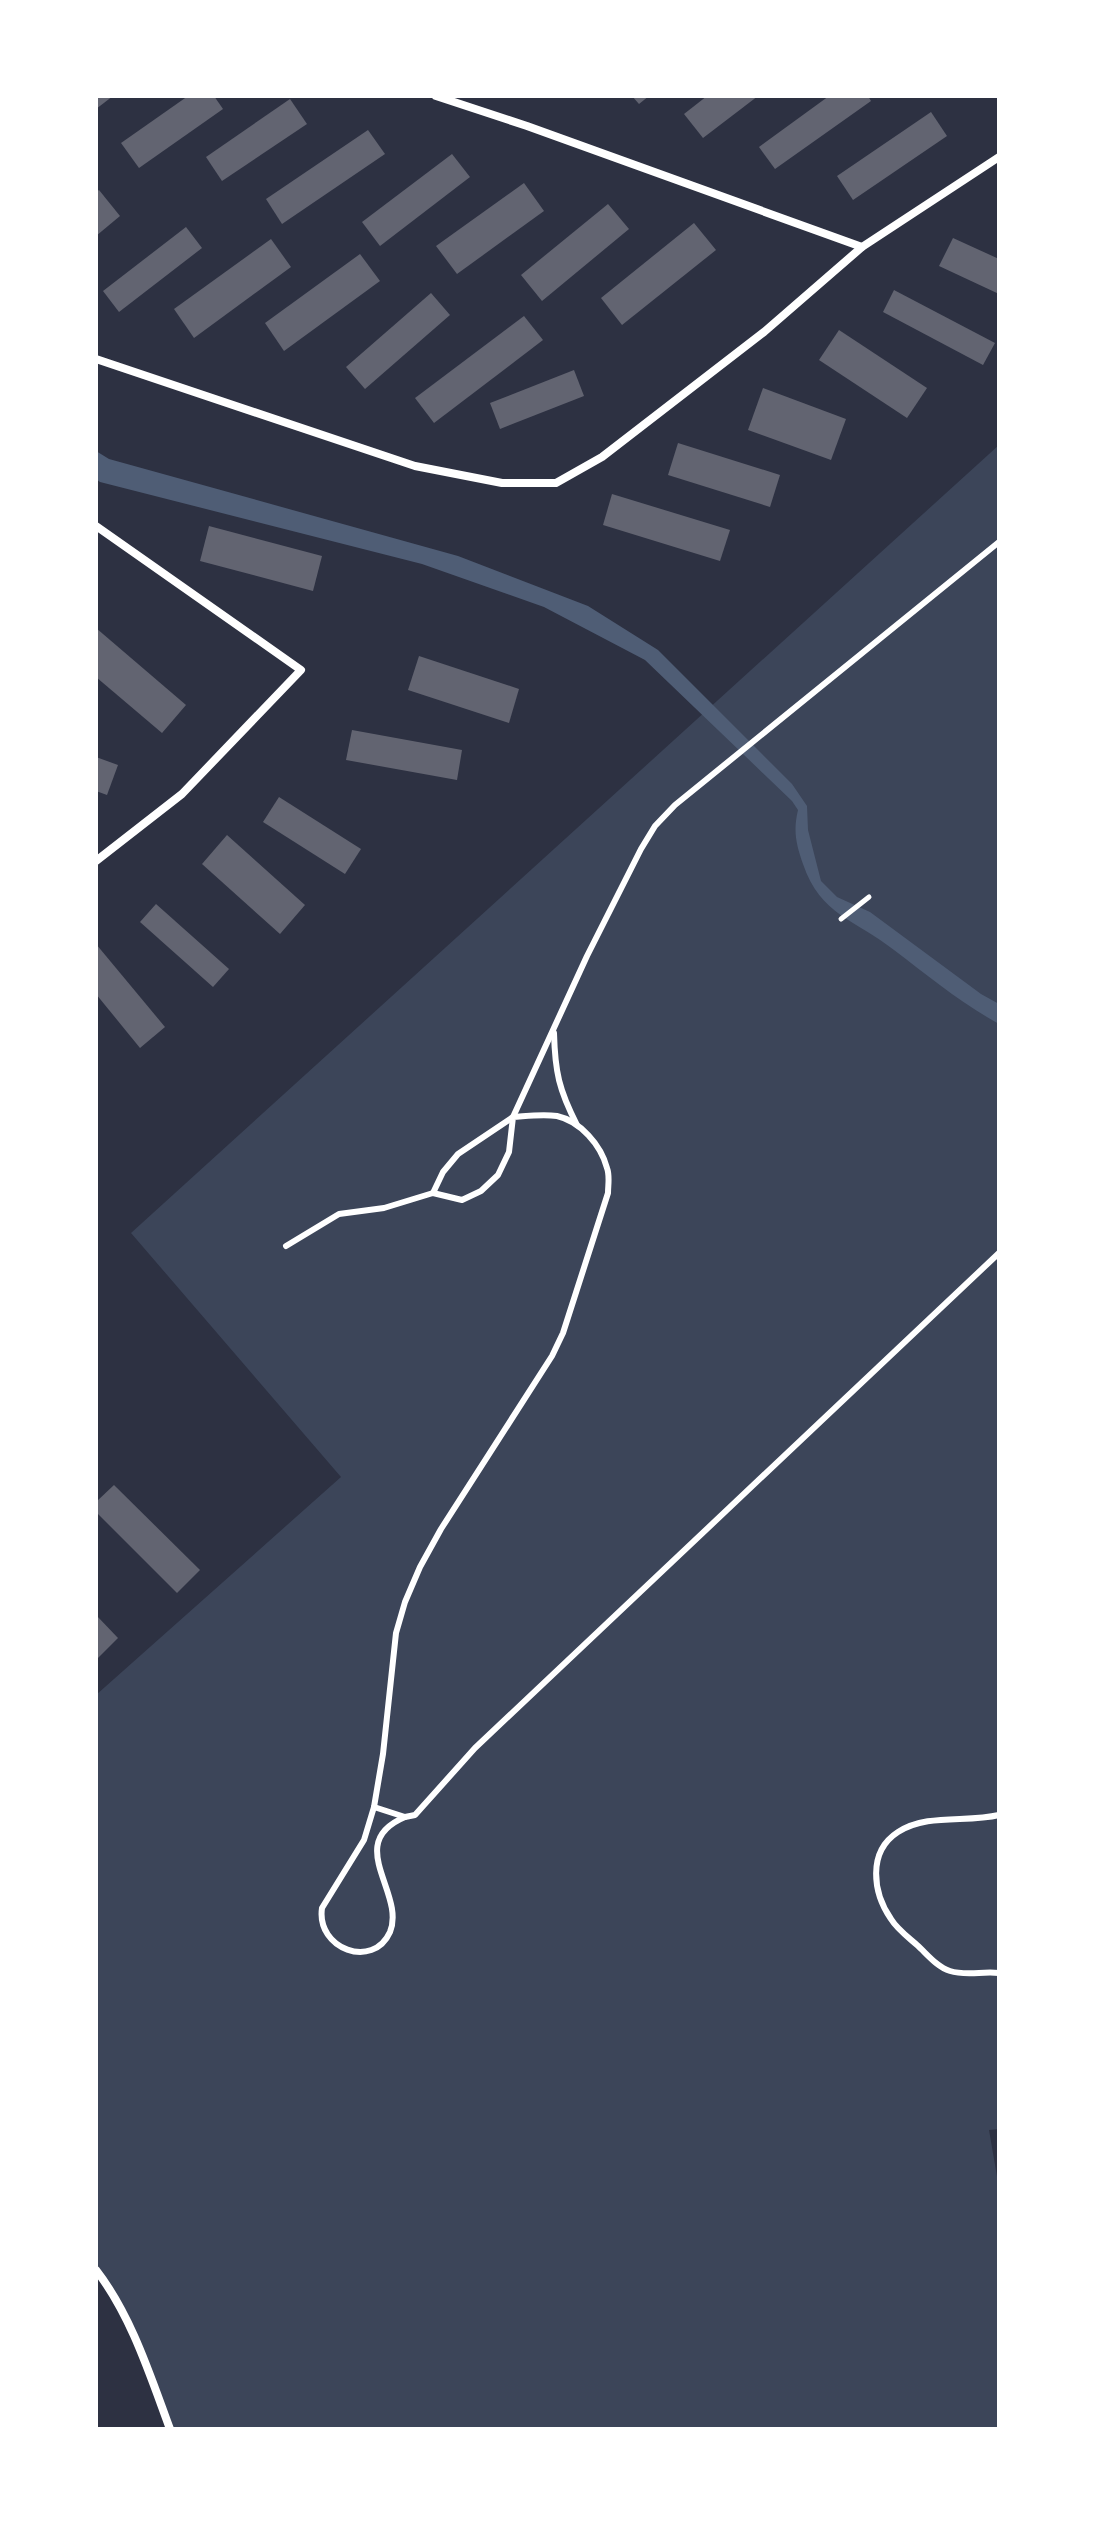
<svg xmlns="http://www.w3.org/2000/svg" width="1095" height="2525" viewBox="0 0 1095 2525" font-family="Literata,serif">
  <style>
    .green { fill: #3c4559 }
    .water { fill: #4f5d75 }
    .building { fill: #626471 }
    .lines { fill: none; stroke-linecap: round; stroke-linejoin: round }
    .path { stroke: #fff; stroke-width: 5 }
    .service { stroke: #fff; stroke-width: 6 }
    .minor { stroke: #fff; stroke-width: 8 }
  </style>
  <rect width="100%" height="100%" fill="#2d3142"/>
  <!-- green -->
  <polygon class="green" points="999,445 999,2129 989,2130 999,2188 999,2429 170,2429 148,2369 96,2270 96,1695 341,1477 131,1233"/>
  <!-- water -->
  <path class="water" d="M 96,451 L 109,459 L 458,556 L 588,606 L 658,650 L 792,784 L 807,806 L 808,830 L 821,881 L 837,897 L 870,912 L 981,994 L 999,1004 L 999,1024 C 961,1003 928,976 894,950 C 856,920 820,915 803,864 C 796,844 793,831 798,810 L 792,801 L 645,660 L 544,607 L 422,564 L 100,482 L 96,479 Z"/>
  <!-- building -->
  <g class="building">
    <polygon points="96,96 113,96 96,109"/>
    <polygon points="188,96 214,96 223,109 139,168 121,143"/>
    <polygon points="632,96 649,96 639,104"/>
    <polygon points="707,96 758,96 703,138 684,114"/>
    <polygon points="829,96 868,96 871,101 775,169 759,147"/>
    <polygon points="290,99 307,124 222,181 206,157"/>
    <polygon points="931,112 947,136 853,200 837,176"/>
    <polygon points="368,130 385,154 282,224 266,199"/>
    <polygon points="452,154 470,177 380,246 362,222"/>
    <polygon points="524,183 544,211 457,274 436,246"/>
    <polygon points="99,190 120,216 96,236 96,192"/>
    <polygon points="608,204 629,229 542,301 521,275"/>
    <polygon points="694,223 716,250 622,325 601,298"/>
    <polygon points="186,227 202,248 119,312 103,291"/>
    <polygon points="953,238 999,259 999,294 939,266"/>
    <polygon points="271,239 291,267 194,338 174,309"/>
    <polygon points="360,254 380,281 284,351 265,323"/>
    <polygon points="894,290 995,343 983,365 883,312"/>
    <polygon points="431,293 450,315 365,389 346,367"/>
    <polygon points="524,316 543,340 434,423 415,398"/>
    <polygon points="839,330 927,388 907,418 819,360"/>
    <polygon points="574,370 584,396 500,429 490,403"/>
    <polygon points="763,388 846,419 831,460 748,430"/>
    <polygon points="678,443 780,475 770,507 668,475"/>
    <polygon points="612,494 730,530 720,561 603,525"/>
    <polygon points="209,526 322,556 313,591 200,561"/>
    <polygon points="96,628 186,705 162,733 96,677"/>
    <polygon points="419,656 519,689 509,723 408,690"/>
    <polygon points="352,730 462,750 457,780 346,760"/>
    <polygon points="96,757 118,765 107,795 96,791"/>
    <polygon points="279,797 361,849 345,874 263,822"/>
    <polygon points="227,835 305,905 280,934 202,864"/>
    <polygon points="156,904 229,969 213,987 140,922"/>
    <polygon points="96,944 165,1027 140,1048 96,994"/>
    <polygon points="114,1485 200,1570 177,1593 96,1512 96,1502"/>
    <polygon points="96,1615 118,1638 96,1660"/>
  </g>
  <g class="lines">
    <!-- path -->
    <polyline class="path" points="841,919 869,897"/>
    <!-- service -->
    <g class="service">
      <path d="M 554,1033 C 555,1072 559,1090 577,1125"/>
      <polyline points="433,1193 443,1172 458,1154 513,1117 587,956 641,849 655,826 675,805 999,542"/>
      <path d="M 286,1246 L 339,1214 L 384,1208 L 433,1193 L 462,1200 L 481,1191 L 498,1175 L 509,1152 L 513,1117 C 528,1116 542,1114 557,1116 C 580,1121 601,1145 607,1168 C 610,1176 608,1185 608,1193 L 563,1333 L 552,1356 L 441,1529 L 420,1567 L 405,1602 L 396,1633 L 383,1754 L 374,1807 L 364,1840 L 322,1908 C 316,1949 373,1970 390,1932 C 406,1893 343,1843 405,1817"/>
      <polyline points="374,1807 405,1817 415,1815 475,1748 999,1253"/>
      <path d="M 999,1815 C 966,1823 928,1813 898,1832 C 867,1852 873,1893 891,1919 C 897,1929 908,1937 917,1945 C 927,1954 937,1967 950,1971 C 966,1976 983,1971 999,1973"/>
    </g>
    <!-- minor -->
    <g class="minor">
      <polyline points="436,96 527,126 862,247"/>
      <polyline points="96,359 415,466 502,483 556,483 602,457 764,332 862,247 999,157"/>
      <polyline points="96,526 301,670 182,794 96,861"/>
      <path d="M 96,2270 C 131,2315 150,2375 170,2429"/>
    </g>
  </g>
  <!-- border -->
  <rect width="1095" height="2525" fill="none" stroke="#ffffff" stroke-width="196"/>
</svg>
